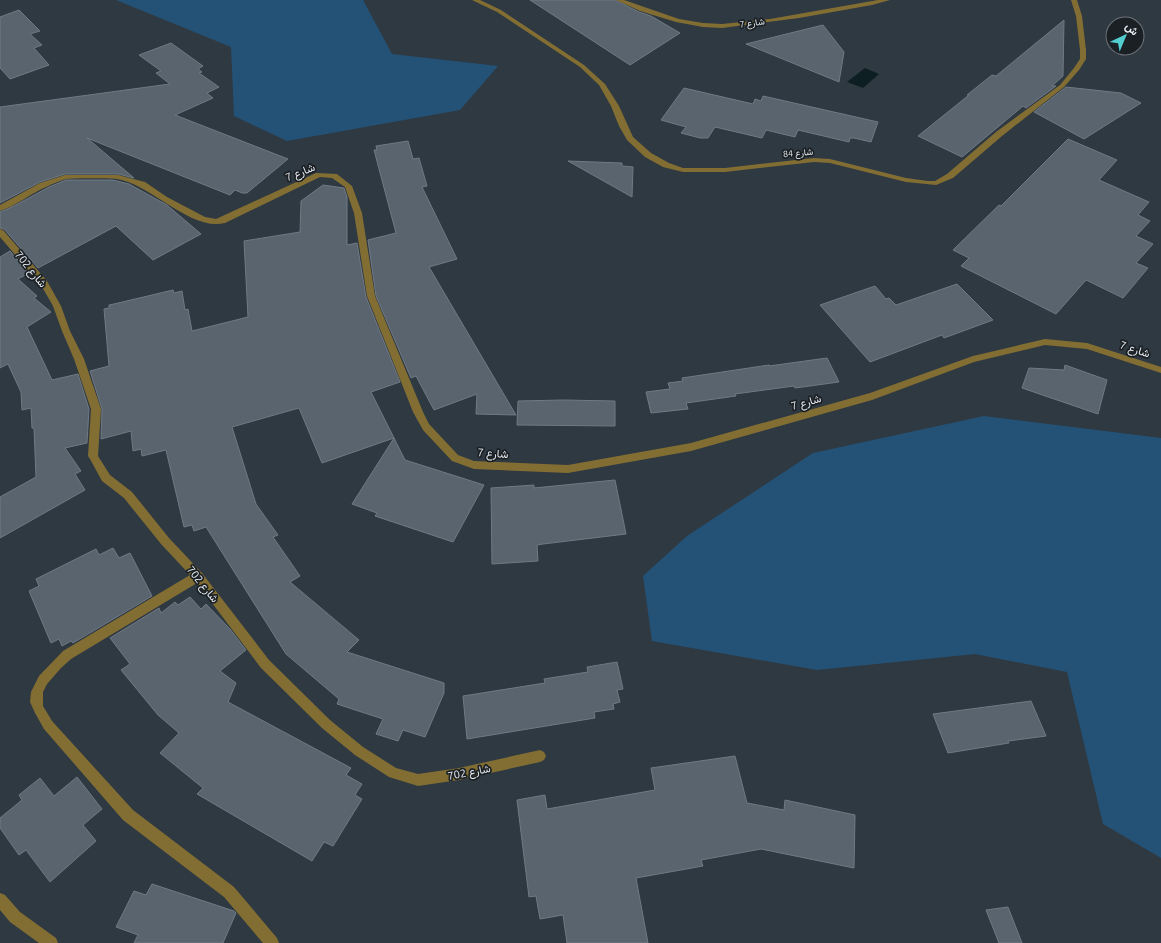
<svg xmlns="http://www.w3.org/2000/svg" width="1161" height="943" viewBox="0 0 1161 943" font-family="Ubuntu,Vazirmatn,sans-serif">
  <style>
    .green { fill: #245276 }
    .water { fill: #0d1f22 }
    .building { fill: #59646e; stroke: #6f7a84 }
    .lines { fill: none; stroke-linecap: round; stroke-linejoin: round }
    .minor { fill: #826e33; fill-rule: evenodd }
    .labels { text-anchor: middle; dominant-baseline: central; stroke-width: 3.5; stroke-linejoin: round; paint-order: stroke }
    .far-street-label { font-size: 9px; fill: #e9eff5; stroke: #1b2024 }
    .street-label { font-size: 11px; fill: #e9eff5; stroke: #1b2024 }
  </style>
  <rect width="100%" height="100%" fill="#2f3942"/>
  <!-- green -->
  <g class="green">
    <polygon points="116,0 363,0 392,54 498,66 460,110 287,141 234,116 231,47"/>
    <polygon points="984,416 1161,438 1161,858 1103,824 1067,672 975,654 817,670 652,641 643,576 687,536 813,453"/>
  </g>
  <!-- water -->
  <polygon class="water" points="865,68 879,74 863,88 847,82"/>
  <!-- building -->
  <g class="building">
    <polygon points="530,0 615,0 639,12 651,16 680,33 630,65"/>
    <polygon points="19,10 40,31 30,34 42,45 34,48 49,65 10,79 0,68 0,17"/>
    <polygon points="1064,20 1063,76 1052,86 1056,86 1026,108 1023,106 962,157 918,136 969,95 967,95 992,75 996,76"/>
    <polygon points="823,25 844,52 839,82 746,44"/>
    <polygon points="171,43 203,66 198,69 202,72 199,73 219,87 207,93 213,98 175,115 288,159 247,193 242,193 235,190 230,195 87,138 134,178 118,174 65,174 40,182 0,203 0,107 170,84 156,73 161,71 139,55"/>
    <polygon points="1066,87 1121,93 1141,103 1084,139 1034,112"/>
    <polygon points="684,88 753,104 755,99 761,101 763,96 878,122 871,142 854,138 850,138 849,142 798,130 795,137 766,130 762,138 715,127 708,138 700,138 681,133 686,127 661,120"/>
    <polygon points="1068,139 1117,160 1099,180 1149,202 1138,215 1150,221 1136,236 1153,244 1136,263 1148,268 1123,298 1086,280 1056,314 961,266 969,258 953,250 999,205 1001,206"/>
    <polygon points="408,141 413,159 419,158 427,186 422,187 457,259 429,267 516,415 476,414 477,394 434,410 416,376 411,378 376,296 368,240 396,233 374,150 377,150 376,146"/>
    <polygon points="568,161 622,163 622,166 633,167 632,197"/>
    <polygon points="66,180 113,180 129,184 167,205 201,234 153,260 116,226 38,268 4,229 0,228 0,212 12,207 49,187"/>
    <polygon points="323,185 344,188 347,197 347,245 357,243 366,297 400,382 371,392 394,438 322,463 299,408 232,427 256,504 278,535 273,537 300,576 290,582 359,640 347,652 444,683 444,693 425,737 403,730 398,741 376,734 383,719 337,704 339,699 286,654 206,527 194,531 192,525 184,527 166,450 142,456 141,449 133,451 131,431 101,439 102,409 90,371 109,366 104,309 109,308 109,305 114,304 173,290 174,293 182,291 185,310 188,309 192,331 248,317 244,241 300,232 301,201"/>
    <polygon points="10,251 29,273 18,279 37,296 34,298 51,312 27,327 52,380 78,374 89,409 87,443 65,448 81,471 75,474 85,490 0,538 0,497 36,477 34,428 32,428 31,408 22,410 21,392 8,364 0,368 0,257"/>
    <polygon points="957,284 993,320 944,338 942,335 870,362 820,305 875,286 886,299 889,298 896,305"/>
    <polygon points="827,358 839,382 795,388 794,386 735,394 736,396 686,403 688,409 651,413 646,392 670,389 668,383 683,381 682,378 769,365 769,366"/>
    <polygon points="1065,365 1107,380 1098,414 1022,388 1029,368 1064,370"/>
    <polygon points="563,400 615,401 615,426 517,425 518,401"/>
    <polygon points="394,438 405,460 484,485 453,542 375,516 377,513 352,504"/>
    <polygon points="615,480 626,534 543,544 537,545 538,561 492,564 491,488 534,485 534,488"/>
    <polygon points="113,548 119,558 130,553 152,596 73,643 71,641 62,646 59,639 51,643 29,591 39,586 36,579 96,549 99,555"/>
    <polygon points="190,597 201,609 206,604 230,629 246,650 220,671 236,683 228,702 351,768 346,775 362,784 355,795 362,799 333,846 324,842 312,861 197,794 203,788 160,753 179,733 158,715 121,670 130,664 110,638 159,608 161,613 175,602 178,605"/>
    <polygon points="617,662 623,689 617,690 620,702 613,704 614,709 594,712 595,718 467,739 463,696 545,683 544,679 588,672 587,667"/>
    <polygon points="1031,701 1046,736 1008,741 1009,743 948,753 933,714"/>
    <polygon points="735,756 747,803 784,810 785,800 855,815 854,868 761,849 701,860 703,866 636,878 648,943 567,943 563,915 540,919 536,896 529,897 517,800 545,795 547,809 655,790 651,768"/>
    <polygon points="77,777 102,809 83,825 96,841 50,882 26,850 19,855 0,828 0,818 22,800 19,795 40,778 54,796"/>
    <polygon points="152,884 234,911 236,913 223,943 134,943 138,935 116,927 134,891 146,895"/>
    <polygon points="1008,907 1022,943 999,943 986,910"/>
  </g>
  <g class="lines">
    <!-- minor -->
    <g class="minor">
      <polygon points="472,0 480,0 501,10 584,65 605,84 619,106 633,137 651,153 669,163 683,168 725,168 814,158 830,159 906,178 928,181 935,181 947,174 996,132 1060,85 1074,68 1080,59 1080,50 1076,16 1071,0 1077,0 1082,16 1086,50 1086,59 1079,70 1064,87 1002,136 953,178 936,185 906,182 830,163 814,162 725,172 683,172 663,167 645,157 627,140 619,126 611,106 599,85 580,67 497,12"/>
      <polygon points="616,0 624,0 679,19 703,23 722,24 770,19 878,0 890,0 872,5 799,18 722,28 703,27 676,22 640,11"/>
      <path d="M 316,173 L 337,174 L 352,186 L 362,213 L 375,296 L 423,412 L 429,424 L 458,455 L 474,461 L 568,465 L 691,443 L 870,393 L 973,356 L 1045,339 L 1087,343 L 1161,367 L 1161,373 L 1087,349 L 1045,345 L 974,362 L 872,400 L 691,451 L 568,473 L 474,469 L 452,461 L 423,430 L 413,412 L 367,296 L 354,213 L 345,187 L 332,178 L 320,177 L 225,223 C 191,232 151,184 117,179 C 108,178 75,178 66,179 C 59,181 52,184 46,187 C 30,194 16,206 0,211 L 0,205 L 40,183 L 65,175 L 118,175 L 145,182 L 167,197 L 205,217 L 216,219 Z"/>
      <polygon points="0,229 3,230 47,281 61,306 70,331 84,359 101,409 98,456 110,475 132,492 169,538 202,573 269,660 330,720 363,747 396,768 418,774 459,768 540,750 544,752 546,756 544,760 540,762 459,780 418,786 389,777 355,755 322,728 261,668 197,583 71,659 61,668 47,684 43,692 43,706 52,721 133,810 234,887 277,938 279,943 263,943 224,897 123,820 44,729 35,713 30,702 31,692 39,676 63,651 190,575 161,544 124,498 102,481 90,459 88,456 91,409 74,359 62,331 53,306 41,285 0,237"/>
      <polygon points="0,893 5,895 20,912 56,938 58,943 39,943 10,922 0,910"/>
    </g>
  </g>
  <g class="labels">
    <!-- far-street labels -->
    <g class="far-street-label">
      <text transform="translate(752 23) rotate(-8)">شارع 7</text>
      <text transform="translate(798 153) rotate(-5)">شارع 84</text>
    </g>
    <!-- street labels -->
    <g class="street-label">
      <text transform="translate(300 172) rotate(-22)">شارع 7</text>
      <text transform="translate(31 269) rotate(51)">شارع 702</text>
      <text transform="translate(1135 349) rotate(18)">شارع 7</text>
      <text transform="translate(806 402) rotate(-16)">شارع 7</text>
      <text transform="translate(493 453) rotate(4)">شارع 7</text>
      <text transform="translate(203 584) rotate(51)">شارع 702</text>
      <text transform="translate(469 772) rotate(-11)">شارع 702</text>
    </g>
  </g>
  <!-- north arrow -->
  <g transform="translate(1125 36) rotate(44)"><circle r="19" fill="#1b2024" stroke="#6d7378"/>
  <path d="M0-3L7 15L0 10L-7 15Z" fill="#52cdd0"/>
  <text y="-6" font-size="11" font-weight="bold" text-anchor="middle" fill="#e9eff5">ش</text>
  </g>
</svg>
